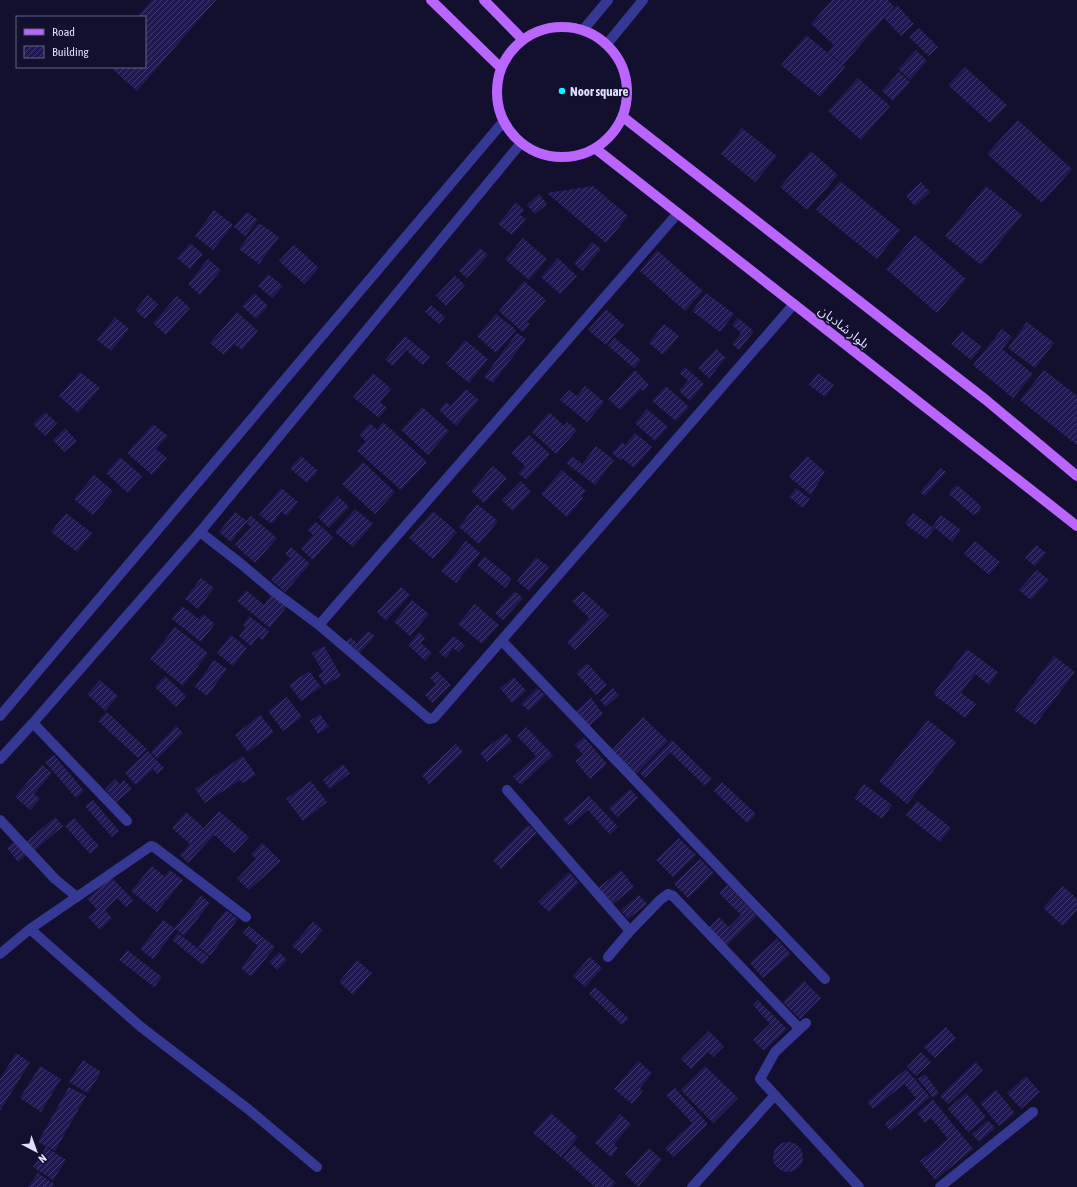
<svg xmlns="http://www.w3.org/2000/svg" width="1077" height="1187" viewBox="0 0 1077 1187" font-family="'Asap Condensed','Noto Sans Arabic',sans-serif">
	<style>
		.building { fill: url(#building-hatch) }
		.lines { fill: none; stroke-linecap: round; stroke-linejoin: round }
		.minor { stroke: #363993; stroke-width: 10 }
		.major { stroke: #bb65ff; stroke-width: 10 }
		.poi-dot { fill: #0af6ff; stroke: #130f2f; stroke-width: 1.5 }
		.labels { text-anchor: middle; dominant-baseline: central; stroke-width: 3.5; stroke-linejoin: round; paint-order: stroke }
		.poi-label { font-size: 13px; font-weight: bold; fill: #dfdeff; stroke: #130f2f; text-anchor: start }
		.street-label { font-size: 13px; fill: #dfdeff; stroke: #130f2f }
	</style>
	<defs>
		<pattern id="building-hatch" width="6" height="6" patternUnits="userSpaceOnUse"><rect width="6" height="6" fill="#211a52"/><path d="M-1 1l2-2M0 6l6-6M5 7l2-2" fill="none" stroke="#413b6c"/></pattern>
	</defs>
	<rect width="100%" height="100%" fill="#130f2f"/>
	<path class="building" d="M152,0h64l-79,91 -27,-24h35v-50h-8z
		M832,0h55l7,6 -9,11 12,-12 17,19 -13,12 -17,-18 -41,47 -15,-13 6,-7 -23,-21z
		M919,28l19,19 -9,9 -20,-19z
		M806,35l39,32 -25,30 -39,-32z
		M916,50l11,11 -17,19 -12,-11z
		M965,67l42,38 -17,18 -42,-38z
		M899,72l11,10 -17,19 -11,-10z
		M858,78l32,28 -29,34 -33,-29z
		M1018,120l54,49 -30,34 -55,-49z
		M742,128l35,28 -22,26 -34,-28z
		M811,151l27,24 -31,35 -27,-23z
		M840,181l60,49 -23,29 -61,-49z
		M921,182l9,10 -15,14 -9,-10z
		M593,186l35,30 -22,27 -59,-50z
		M986,186l36,29 -41,50 -36,-29z
		M539,194l8,10 -12,10 -8,-9z
		M516,203l8,7 -4,5 6,4 -14,16 -14,-11z
		M214,210l19,15 -20,25 -18,-14z
		M247,212l11,8 -13,16 -11,-9z
		M259,223l20,14 -20,27 -20,-15z
		M915,235l51,44 -29,34 -51,-44z
		M523,238l24,21 -18,21 -24,-21z
		M592,242l9,7 -19,22 -8,-8z
		M190,243l13,11 -13,15 -13,-11z
		M294,245l25,23 -15,16 -25,-23z
		M480,248l8,7 -21,23 -8,-7z
		M657,250l46,41 -18,20 -45,-40z
		M558,258l19,18 -17,18 -19,-17z
		M208,259l13,11 -21,25 -12,-11z
		M268,274l15,12 -11,12 -14,-12z
		M455,276l10,9 -19,21 -10,-10z
		M524,281l22,19 -19,22 3,2 -7,8 -24,-21z
		M254,293l14,13 -12,13 -14,-13z
		M706,293l28,21 -14,18 -28,-21z
		M148,295l10,9 -13,15 -10,-9z
		M177,296l13,12 -24,27 -13,-12z
		M431,305l14,12 -6,7 -14,-12z
		M606,309l18,16 -18,20 -18,-15z
		M237,312l21,19 -16,19 -8,-6 -10,11 -14,-12z
		M496,314l20,16 -20,23 -19,-17z
		M115,317l14,12 -18,22 -14,-11z
		M738,318l16,13 -15,19 -7,-6 9,-11 -9,-8z
		M1027,322l27,21 -19,25 -27,-20z
		M664,324l15,12 -16,19 -14,-12z
		M1002,329l10,8 -10,12 31,25 -20,24 -40,-33z
		M962,331l20,16 -11,13 -20,-16z
		M517,333l9,6 -33,44 -9,-6z
		M405,336l25,21 -7,8 -17,-15 -13,16 -8,-6z
		M615,338l26,22 -7,8 -26,-22z
		M465,340l23,19 -19,24 -23,-19z
		M716,349l10,9 -17,20 -11,-10z
		M685,367l19,17 -14,17 -11,-10 9,-11 -9,-7z
		M635,370l14,15 -6,6 -2,-2 -21,21 -12,-11z
		M1044,370l33,26v49l-57,-45z
		M80,372l20,16 -22,25 -19,-17z
		M373,373l18,16 -11,13 7,6 -8,10 -26,-21z
		M818,373l16,12 -9,12 -16,-12z
		M585,386l19,16 -17,20 -27,-22 9,-10 8,6z
		M666,386l23,21 -13,14 -24,-20z
		M466,389l13,11 -23,26 -17,-16 7,-8 5,4z
		M422,407l27,24 -21,24 -27,-25z
		M647,409l21,18 -13,14 -20,-18z
		M45,412l12,11 -12,13 -12,-12z
		M549,412l15,14 3,-4 10,8 -21,24 -24,-22z
		M383,422l44,40 -26,28 -44,-39 9,-10 -7,-6 11,-12 7,7z
		M153,424l15,12 -12,13 11,9 -15,17 -25,-22z
		M65,428l12,13 -13,11 -11,-12z
		M635,433l17,14 -18,21 -12,-10 -2,2 -8,-7 10,-11 3,3z
		M529,435l21,19 -24,26 -8,-7 7,-7 -14,-13z
		M596,446l18,14 -19,25 -29,-22 6,-7 10,8z
		M301,456l17,15 -11,12 -17,-15z
		M807,456l18,16 -14,23 -22,-18z
		M120,457l22,19 -14,17 -22,-20z
		M363,462l32,30 -20,22 -33,-30z
		M493,466l14,12 -23,25 -13,-12z
		M941,468l5,4 -21,24 -5,-4z
		M562,470l24,21 -5,5 2,2 -16,19 -26,-23z
		M94,475l19,16 -20,24 -19,-16z
		M521,481l10,11 -18,19 -11,-11z
		M957,485l24,21 -2,6 -6,3 -24,-21 3,-5z
		M281,488l17,14 -11,14 -6,-4 -9,12 -13,-9z
		M796,488l14,11 -7,9 -14,-11z
		M338,496l11,11 -20,21 -11,-11z
		M477,504l21,17 -19,23 -20,-17z
		M355,509l18,15 -20,23 -18,-15z
		M433,511l24,21 -24,27 -24,-21z
		M235,512l12,9 4,-5 26,22 -22,25 -20,-18 16,-18 -5,-4 -15,19 -12,-10z
		M66,513l26,20 -15,19 -26,-20z
		M913,513l19,14 9,-12 20,15 -9,12 -17,-14 -9,11 -21,-15z
		M316,522l17,15 -20,23 -12,-11 12,-14 -5,-5z
		M466,541l14,12 -24,30 -15,-12z
		M975,541l25,21 -11,13 -25,-21z
		M1036,545l10,8 -11,13 -10,-8z
		M291,547l19,17 -25,28 -14,-12 19,-22 -5,-4z
		M484,556l28,23 -7,9 -28,-23z
		M536,557l13,10 -20,24 -12,-10z
		M1037,570l12,10 -18,20 -12,-10z
		M201,578l13,10 -16,21 -13,-10z
		M401,587l9,8 -24,26 -9,-9z
		M246,590l18,15 8,-11 15,12 -17,22 -33,-27z
		M515,591l8,7 -20,22 -8,-7z
		M583,591l26,24 -34,35 -8,-8 22,-24 -17,-17z
		M412,600l17,14 -19,22 -16,-14z
		M475,604l24,21 -17,19 -24,-20z
		M182,606l17,13 4,-5 12,10 -14,18 -29,-23z
		M249,616l20,15 -6,9 -5,-3 -7,9 -12,-10 7,-9 -3,-2z
		M175,627l33,26 -25,33 -33,-27z
		M368,631l7,5 -17,19 -14,-11 6,-7 7,6z
		M419,632l6,6 -4,5 11,10 -7,8 -17,-16z
		M231,635l16,13 -14,18 -16,-13z
		M453,636l12,9 -7,7 -5,-4 -7,10 -7,-5z
		M324,646l17,30 -16,9 -7,-10 5,-3 -11,-19z
		M967,649l31,23 -9,13 -14,-11 -14,19 15,11 -11,14 -32,-24z
		M1054,656l21,16 -40,53 -21,-15z
		M214,660l13,9 -20,27 -12,-9z
		M587,663l20,22 -11,10 -20,-22z
		M309,671l12,16 -20,14 -12,-16z
		M437,671l14,14 -19,18 -7,-8 11,-11 -6,-6z
		M165,676l21,20 -10,11 -21,-20z
		M514,677l12,14 -14,12 -12,-15z
		M100,680l18,16 -13,15 -18,-17z
		M537,688l8,7 -16,16 -8,-7z
		M613,688l6,7 -13,12 -6,-7z
		M287,697l15,20 -19,14 -15,-20z
		M591,698l12,16 -15,13 -13,-15z
		M107,712l40,37 -9,9 -40,-37z
		M320,714l9,13 -11,7 -8,-13z
		M260,715l14,17 -26,20 -13,-17z
		M643,717l25,24 -34,35 -25,-23z
		M928,720l28,22 -49,62 -28,-23z
		M176,726l7,7 -26,26 -6,-7z
		M526,727l27,28 -32,30 -8,-8 23,-21 -19,-20z
		M506,733l6,8 -25,21 -7,-9z
		M584,737l23,27 -17,15 -15,-18 8,-6 -8,-10z
		M672,740l40,39 -7,7 -35,-34 -25,26 -5,-5z
		M456,744l7,8 -34,32 -7,-9z
		M148,751l16,17 -7,6 -4,-5 -17,16 -11,-12z
		M54,755l30,36 -8,7 -31,-36z
		M243,756l13,19 -13,8 -3,-3 -35,23 -10,-14z
		M343,764l7,9 -20,16 -7,-9z
		M42,765l10,8 -18,21 6,5 -10,11 -15,-13z
		M115,779l5,5 4,-4 8,9 -16,13 -11,-13z
		M311,781l16,21 -24,19 -17,-22z
		M722,782l34,32 -9,9 -33,-32z
		M864,784l28,21 -10,14 -28,-21z
		M630,789l8,9 -21,19 -8,-9z
		M589,796l29,31 -8,8 -22,-25 -18,16 -7,-7z
		M93,800l26,31 -7,6 -27,-31z
		M917,801l34,27 -11,14 -34,-27z
		M219,811l30,26 -15,16 -20,-18 -26,28 -8,-8 10,-11 -18,-16 14,-16 18,16z
		M55,817l8,9 -30,26 -8,-9z
		M74,818l25,28 -9,8 -25,-28z
		M528,825l9,8 -36,36 -8,-9z
		M679,838l17,17 -23,22 -17,-17z
		M17,840l11,14 -10,8 -11,-14z
		M262,843l19,18 -32,29 -12,-11 19,-20 -5,-5z
		M700,859l14,14 -26,25 -14,-14z
		M152,866l12,10 6,-6 13,10 -26,32 -26,-21z
		M621,870l13,17 -22,18 -14,-17z
		M569,872l10,11 -30,29 -11,-10z
		M111,877l22,23 -7,7 -9,-9 -12,12 7,8 -12,12 -12,-13 9,-8 -10,-10z
		M727,885l30,31 -31,30 -18,-18 11,-11 10,10 12,-12 -22,-22z
		M1063,886l14,13v11l-14,16 -20,-18z
		M639,895l8,9 -19,15 -7,-9z
		M201,896l9,7 -26,33 -8,-7 -23,30 -13,-10 23,-29 11,8z
		M226,910l12,9 -28,37 -12,-9z
		M313,922l10,8 -21,24 -10,-8z
		M249,926l26,21 -24,30 -10,-9 17,-22 -15,-13z
		M178,933l31,24 -6,8 -31,-25z
		M777,939l14,15 -28,24 -13,-15z
		M127,950l35,27 -8,10 -35,-27z
		M279,952l8,8 -10,10 -8,-8z
		M590,957l12,11 -17,19 -12,-11z
		M357,960l15,13 -19,22 -14,-13z
		M804,981l17,17 -21,21 -17,-17z
		M595,987l34,32 -7,6 -33,-31z
		M758,1000l29,29 -23,22 -11,-11 17,-16 -17,-19z
		M946,1027l10,11 -21,20 -11,-11z
		M709,1031l15,15 -11,11 -5,-5 -17,17 -10,-10z
		M921,1052l10,10 -15,14 -9,-9z
		M16,1053l14,9 -30,49v-32z
		M83,1060l18,12 -13,21 -19,-11z
		M638,1061l14,12 -12,15 3,3 -11,13 -18,-15z
		M975,1062l8,8 -35,34 -8,-8z
		M40,1066l21,13 -20,33 -21,-14z
		M705,1066l33,32 -25,25 -32,-33z
		M906,1069l24,28 -40,34 -5,-7 31,-26 -12,-14 -31,25 -6,-7z
		M925,1074l14,19 -6,5 -15,-19z
		M1026,1076l14,16 -19,17 -14,-16z
		M69,1087l17,9 -31,55 -17,-9z
		M675,1088l33,36 -35,33 -8,-9 27,-25 -26,-28z
		M996,1090l19,23 -16,13 -19,-23z
		M966,1093l20,24 -18,15 -20,-23z
		M933,1100l40,49 -38,31 -15,-19 28,-22 -17,-21 -6,5 -8,-10z
		M551,1113l27,24 -17,20 -28,-24z
		M620,1114l11,10 -17,20 4,4 -7,9 -16,-14z
		M988,1120l7,8 -16,14 -7,-8z
		M773 1157a15 15 0 1 1 30 0a15 15 0 1 1-30 0Z
		M574,1145l42,38 -4,4h-17l-32,-29z
		M46,1147l20,13 -13,20 -20,-13z
		M649,1148l13,12 -24,27 -13,-13z
		M38,1173l16,11 -1,3h-25z"/>
	<g class="lines">
		<path class="minor" d="M583,30l25,-30
			M607,44l36,-44
			M200,532l40,31 32,27 47,35 110,94 5,-1 360,-414
			M319,625l359,-412
			M502,641l323,338
			M0,716l503,-594
			M33,723l94,98
			M0,759l33,-36 167,-191 321,-389
			M507,790l123,141
			M0,820l55,59 22,18
			M30,929l111,98 107,82 69,58
			M0,954l30,-25 121,-83 3,1 92,70
			M608,957l22,-26 30,-31 8,-6 5,2 126,132
			M806,1023l-31,29 -15,27 99,108
			M692,1187l83,-92
			M940,1187l93,-75"/>
		<path class="major" d="M431,0l70,68
			M484,0l39,40
			M497 92a65 65 0 1 1 130 0a65 65 0 1 1-130 0Z
			M623,117l363,283 91,76
			M596,149l481,377"/>
	</g>
	<circle class="poi-dot" cx="562" cy="91" r="4"/>
	<g class="labels">
		<g class="poi-label">
			<text x="570" y="91">Noor square</text>
		</g>
		<g class="street-label">
			<text transform="translate(844 327) rotate(38)">بلوار شادیان</text>
		</g>
	</g>
	<rect x="16" y="16" width="130" height="52" fill="#130f2f" stroke="#656282"/>
	<rect x="24" y="29" width="20" height="6" fill="#bb65ff" stroke="#656282"/>
	<text x="52" y="36" font-size="12" fill="#dfdeff">Road</text>
	<rect x="24" y="46" width="20" height="12" fill="url(#building-hatch)" stroke="#656282"/>
	<text x="52" y="56" font-size="12" fill="#dfdeff">Building</text>
	<g transform="translate(36 1151) rotate(139)" stroke="#130f2f" stroke-width="3" paint-order="stroke">
	<path d="M0-3L7 15L0 10L-7 15Z" fill="#dfdeff"/>
	<text y="-6" font-size="11" font-weight="bold" text-anchor="middle" fill="#dfdeff">N</text>
	</g>
</svg>
